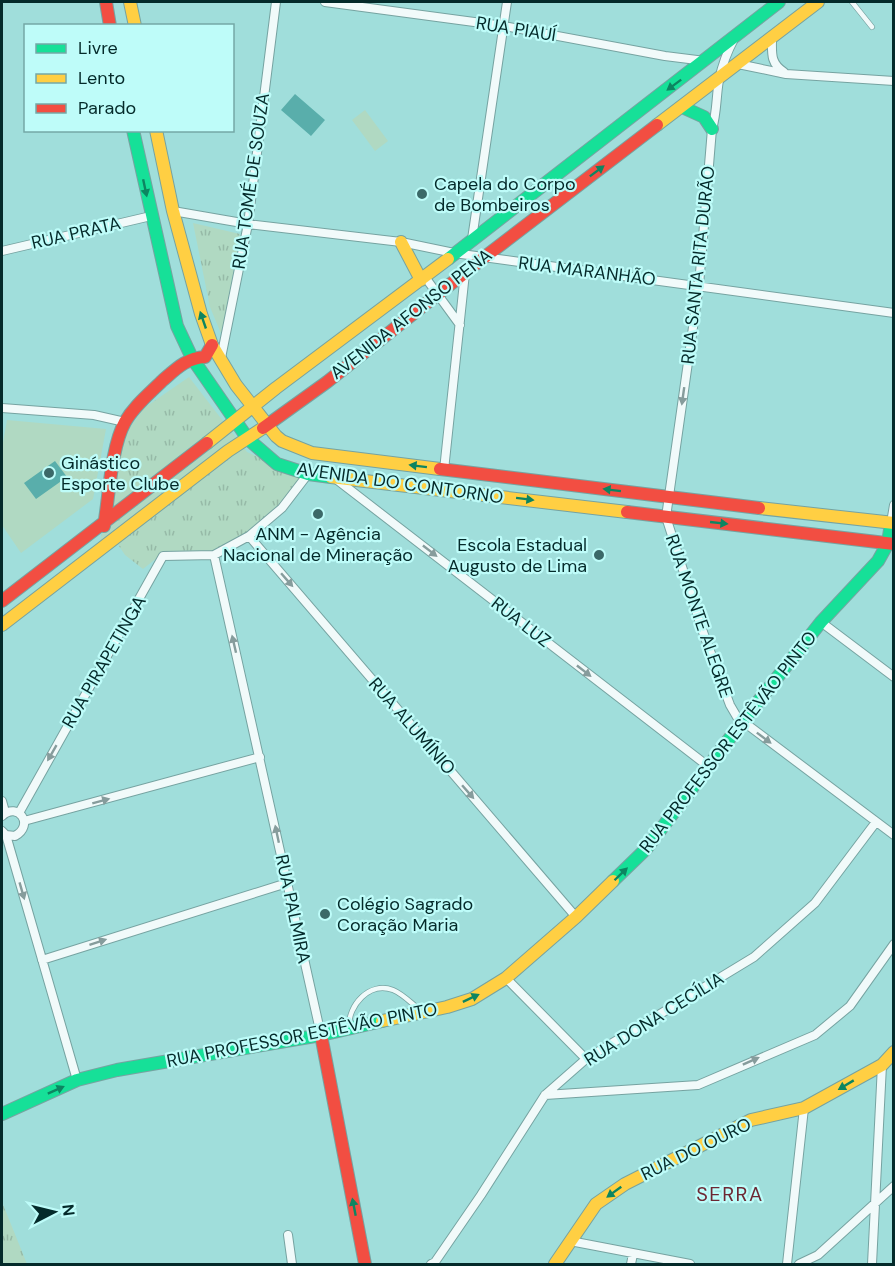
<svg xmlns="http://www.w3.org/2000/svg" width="895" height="1266" viewBox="0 0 895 1266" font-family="'DM Sans',sans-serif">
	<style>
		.grass { fill: #b0d9c2 }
		.park { fill: url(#park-tufts) }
		.water { fill: #59aeab }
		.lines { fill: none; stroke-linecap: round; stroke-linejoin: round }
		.lane-casing { stroke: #76a3a1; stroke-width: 6 }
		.street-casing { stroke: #76a3a1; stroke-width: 10 }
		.fast-casing { stroke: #76a3a1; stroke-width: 14 }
		.slow-casing { stroke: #76a3a1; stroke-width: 14 }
		.jam-casing { stroke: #76a3a1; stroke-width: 14 }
		.lane { stroke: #f1fafa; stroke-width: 4.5 }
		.street { stroke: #f1fafa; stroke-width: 8 }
		.fast { stroke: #16e098; stroke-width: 12 }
		.slow { stroke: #ffcf43; stroke-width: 12 }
		.jam { stroke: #f24e42; stroke-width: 12 }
		.oneway { fill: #0d8561 }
		.oneway2 { fill: #869c9c }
		.poi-dot { fill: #3b6968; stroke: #befcf9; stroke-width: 2 }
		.labels { text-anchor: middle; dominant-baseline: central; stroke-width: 4.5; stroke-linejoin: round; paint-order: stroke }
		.street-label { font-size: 18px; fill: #042a2a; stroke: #befcf9 }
		.poi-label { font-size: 18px; fill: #042a2a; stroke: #befcf9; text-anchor: start }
		.neighbourhood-label { font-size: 20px; letter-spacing: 1.5px; fill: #6d2733; stroke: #befcf9 }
	</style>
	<defs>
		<pattern id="park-tufts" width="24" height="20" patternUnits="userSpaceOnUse" patternTransform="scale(1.5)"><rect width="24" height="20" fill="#b0d9c2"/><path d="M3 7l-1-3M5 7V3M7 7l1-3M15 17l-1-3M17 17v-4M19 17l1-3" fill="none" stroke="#96baa7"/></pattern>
	</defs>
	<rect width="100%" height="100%" fill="#a0dedb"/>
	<path class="grass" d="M365,110l23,31 -13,10 -23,-31z
		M7,420l99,9 -13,70 -72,54 -19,-28v-77z"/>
	<path class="park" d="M193,223l47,11 -18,102 -12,-29z
		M189,377l58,75 55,24 -20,31 -33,27 -35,19 -52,1 -19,15 -18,-14 -8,-12 -23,18 21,-72 5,-44 10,-18 14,-19z
		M2,1202l25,62h-25z"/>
	<path class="water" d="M295,94l30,26 -14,16 -30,-26z
		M55,461l12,16 -31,22 -12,-16z"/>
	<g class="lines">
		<defs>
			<path id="lane" d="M852,2l20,25
				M349,1027c-1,-21 20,-46 44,-37 10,4 18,13 27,20"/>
			<path id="street" d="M325,2l179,24 161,30 40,5
				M772,38c0,15 -2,25 12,34
				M734,39c-7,13 -12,27 -15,41 -3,17 -2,33 -7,49l-13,156 -33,232 37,115 27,73 7,12 157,118
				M738,64l48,10 108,7
				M173,211l75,13 153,18 53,11 440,60
				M472,239l35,-237
				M2,251l149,-35
				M425,277l35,48
				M221,358l27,-134 28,-222
				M2,408l92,7 31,7
				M444,470l21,-197
				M336,479l373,288
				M891,523l3,-18
				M249,536l327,381
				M214,555l107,480
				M821,622l73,55
				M2,801l3,11
				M19,813l144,-257 51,-1 35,-19 33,-28 26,-34
				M2,816c16,-15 33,9 13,20l-9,-1 -4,-4
				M24,821l236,-64
				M6,835l71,245
				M42,960l245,-77
				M506,978l80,81
				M545,1095l153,-10 117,-50 35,-29 44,-62
				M288,1235l4,29
				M570,1241l120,23
				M431,1264l4,-2 46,-67 64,-100 41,-36 168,-102 61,-54 61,-81
				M631,1264l2,-10
				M787,1264l17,-156
				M799,1264l19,-9 76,-69
				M872,1264l10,-199"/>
			<path id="fast" d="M682,107l22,10 8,12
				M133,130l44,196 15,32 56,81 29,25 31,10 23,3
				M448,259l331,-257
				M613,881l33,-32 96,-127 79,-100 57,-61 10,-18 3,-20
				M2,1114l75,-34 40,-10 204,-35 61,-14"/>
			<path id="slow" d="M130,2l5,24
				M657,125l161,-123
				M156,130l17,81 28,103 11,31 24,40 40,51 6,5 30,12 128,16
				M401,242l20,38
				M207,443l69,-55 172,-129
				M331,477l296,35
				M759,508l135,15
				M2,625l226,-174 35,-23
				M382,1021l65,-14 25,-8 34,-21 70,-61 37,-36
				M555,1264l41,-60 29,-20 126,-64 53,-12 78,-43 12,-13"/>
			<path id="jam" d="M106,2l4,24
				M263,428l64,-46 159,-126 171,-131
				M440,469l319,39
				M627,512l267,32
				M104,526c5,-29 7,-79 21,-104 9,-16 24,-28 37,-41 14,-12 24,-23 43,-24l7,-12
				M2,601l205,-158
				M321,1035l44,229"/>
		</defs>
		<use href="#lane" class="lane-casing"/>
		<use href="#street" class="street-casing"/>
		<use href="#fast" class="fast-casing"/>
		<use href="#slow" class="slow-casing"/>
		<use href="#jam" class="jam-casing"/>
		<use href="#lane" class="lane"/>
		<use href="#street" class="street"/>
		<use href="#fast" class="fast"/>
		<use href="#slow" class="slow"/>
		<use href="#jam" class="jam"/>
	</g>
	<defs><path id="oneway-solid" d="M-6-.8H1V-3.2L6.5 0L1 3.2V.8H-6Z" transform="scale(1.5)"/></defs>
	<g class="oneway">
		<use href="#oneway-solid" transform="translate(674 85) rotate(143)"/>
		<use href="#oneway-solid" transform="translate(597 171) rotate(-37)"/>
		<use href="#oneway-solid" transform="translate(145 188) rotate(78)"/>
		<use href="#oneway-solid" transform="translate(203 320) rotate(-109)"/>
		<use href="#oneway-solid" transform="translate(418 466) rotate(-173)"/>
		<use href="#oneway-solid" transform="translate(612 490) rotate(-173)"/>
		<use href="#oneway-solid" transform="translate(525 499) rotate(7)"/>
		<use href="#oneway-solid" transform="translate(719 523) rotate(6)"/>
		<use href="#oneway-solid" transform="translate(621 874) rotate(-44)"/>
		<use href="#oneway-solid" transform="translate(471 998) rotate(-25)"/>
		<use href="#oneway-solid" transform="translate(846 1085) rotate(149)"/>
		<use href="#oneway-solid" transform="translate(56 1090) rotate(-24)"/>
		<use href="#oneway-solid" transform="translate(614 1192) rotate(144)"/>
		<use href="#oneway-solid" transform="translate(354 1207) rotate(-101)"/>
	</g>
	<g class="oneway2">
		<use href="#oneway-solid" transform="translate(683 396) rotate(98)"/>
		<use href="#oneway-solid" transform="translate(430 551) rotate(38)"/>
		<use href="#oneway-solid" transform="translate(287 580) rotate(49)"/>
		<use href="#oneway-solid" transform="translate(234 644) rotate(-103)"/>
		<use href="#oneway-solid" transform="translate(584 671) rotate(38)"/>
		<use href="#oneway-solid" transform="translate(764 738) rotate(37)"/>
		<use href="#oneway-solid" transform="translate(52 753) rotate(120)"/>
		<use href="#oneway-solid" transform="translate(468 792) rotate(49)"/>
		<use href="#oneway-solid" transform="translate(101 801) rotate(-15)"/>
		<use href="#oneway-solid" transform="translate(277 834) rotate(-102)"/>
		<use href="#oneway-solid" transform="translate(22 891) rotate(74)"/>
		<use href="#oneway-solid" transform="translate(98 942) rotate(-18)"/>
		<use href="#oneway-solid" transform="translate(751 1061) rotate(-24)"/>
	</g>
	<g class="poi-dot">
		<circle cx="422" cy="194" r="6"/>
		<circle cx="49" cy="473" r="6"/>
		<circle cx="318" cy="514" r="6"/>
		<circle cx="599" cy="555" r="6"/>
		<circle cx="325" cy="914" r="6"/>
	</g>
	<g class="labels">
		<g class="street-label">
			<text transform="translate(516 29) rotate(9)">RUA PIAUÍ</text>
			<text transform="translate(251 181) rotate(-82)">RUA TOMÉ DE SOUZA</text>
			<text transform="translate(76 233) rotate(-13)">RUA PRATA</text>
			<text transform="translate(698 265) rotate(-84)">RUA SANTA RITA DURÃO</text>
			<text transform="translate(587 271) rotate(7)">RUA MARANHÃO</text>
			<text transform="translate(411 314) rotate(-38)">AVENIDA AFONSO PENA</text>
			<text transform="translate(400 483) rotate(8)">AVENIDA DO CONTORNO</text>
			<text transform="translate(699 616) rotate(71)">RUA MONTE ALEGRE</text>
			<text transform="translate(521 622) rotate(38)">RUA LUZ</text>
			<text transform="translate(104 662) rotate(-60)">RUA PIRAPETINGA</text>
			<text transform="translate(412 726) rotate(49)">RUA ALUMÍNIO</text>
			<text transform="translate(728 742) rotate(-52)">RUA PROFESSOR ESTÊVÃO PINTO</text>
			<text transform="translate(293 909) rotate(78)">RUA PALMIRA</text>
			<text transform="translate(654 1019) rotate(-32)">RUA DONA CECÍLIA</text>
			<text transform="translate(302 1035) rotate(-11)">RUA PROFESSOR ESTÊVÃO PINTO</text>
			<text transform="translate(696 1149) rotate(-26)">RUA DO OURO</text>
		</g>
		<g class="poi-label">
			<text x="434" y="184">Capela do Corpo<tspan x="434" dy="21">de Bombeiros</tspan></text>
			<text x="61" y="463">Ginástico<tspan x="61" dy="21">Esporte Clube</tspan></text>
			<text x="318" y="534" text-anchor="middle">ANM - Agência<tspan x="318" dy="21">Nacional de Mineração</tspan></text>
			<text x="587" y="545" text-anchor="end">Escola Estadual<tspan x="587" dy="21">Augusto de Lima</tspan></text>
			<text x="337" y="904">Colégio Sagrado<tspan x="337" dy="21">Coração Maria</tspan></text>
		</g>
		<g class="neighbourhood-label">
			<text x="730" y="1194">SERRA</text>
		</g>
	</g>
	<rect width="895" height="1266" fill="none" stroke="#042a2a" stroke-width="6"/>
	<rect x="24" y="24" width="210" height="108" fill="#befcf9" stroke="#74a8a6" stroke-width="1.5"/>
	<rect x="36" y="44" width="30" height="9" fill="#16e098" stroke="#74a8a6" stroke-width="1.5"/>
	<text x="78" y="54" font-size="18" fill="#042a2a">Livre</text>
	<rect x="36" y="74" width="30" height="9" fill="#ffcf43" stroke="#74a8a6" stroke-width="1.5"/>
	<text x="78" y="84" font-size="18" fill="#042a2a">Lento</text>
	<rect x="36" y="104" width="30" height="9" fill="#f24e42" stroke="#74a8a6" stroke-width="1.5"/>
	<text x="78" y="114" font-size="18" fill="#042a2a">Parado</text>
	<g transform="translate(54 1212) rotate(83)" stroke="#befcf9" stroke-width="4.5" paint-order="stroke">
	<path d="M0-4.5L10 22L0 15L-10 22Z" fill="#042a2a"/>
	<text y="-9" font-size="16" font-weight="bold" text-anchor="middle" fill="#042a2a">N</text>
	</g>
</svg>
